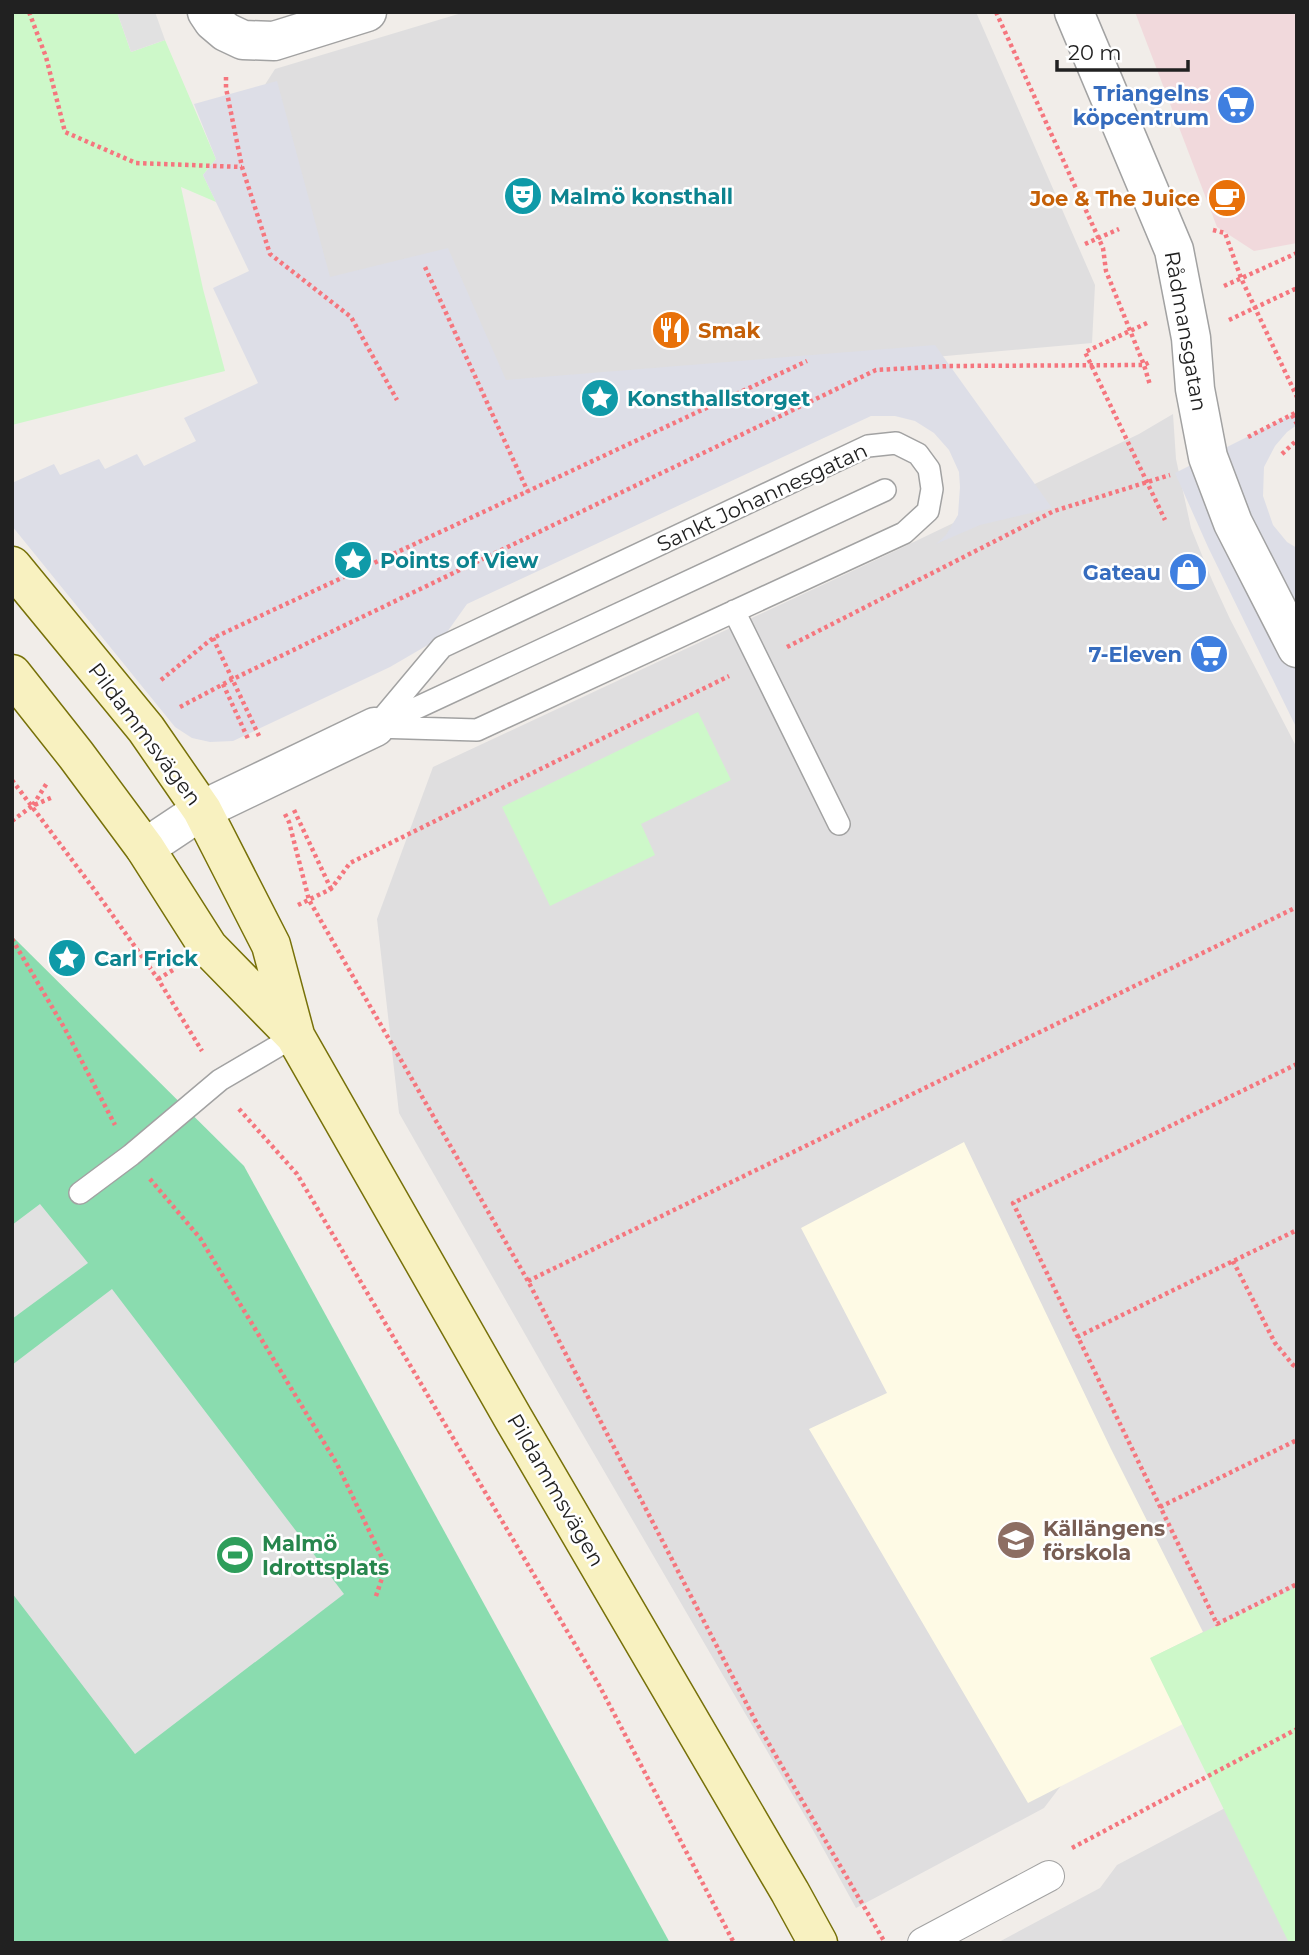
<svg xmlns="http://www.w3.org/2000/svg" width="1309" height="1955" viewBox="0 0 1309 1955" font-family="Montserrat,sans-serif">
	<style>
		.residential { fill: #dfdedf }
		.commercial { fill: #f1d9dc }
		.education { fill: #fefae5 }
		.park { fill: #cdf8c9 }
		.pitch { fill: #8adcaf }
		.parking { fill: #e1e1e1 }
		.plaza { fill: #dddee7 }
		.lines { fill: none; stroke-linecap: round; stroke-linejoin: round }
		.service-casing { stroke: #a2a2a2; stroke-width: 24 }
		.pedestrian-casing { stroke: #a2a2a2; stroke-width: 32 }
		.minor-casing { stroke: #a2a2a2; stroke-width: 41 }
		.secondary-casing { stroke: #777109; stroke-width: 41 }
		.path { stroke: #f5767e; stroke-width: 4.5; stroke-dasharray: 3.5 3.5; stroke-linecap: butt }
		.service { stroke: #fff; stroke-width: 21 }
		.pedestrian { stroke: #fff; stroke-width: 30 }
		.minor { stroke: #fff; stroke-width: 38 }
		.secondary { stroke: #f8f1c0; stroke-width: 38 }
		.labels { text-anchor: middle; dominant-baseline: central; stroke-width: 5; stroke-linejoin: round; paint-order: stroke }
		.shop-label { font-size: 21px; font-weight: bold; fill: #366cbe; stroke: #fff; text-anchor: end }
		.culture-label { font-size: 21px; font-weight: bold; fill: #0d838f; stroke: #fff; text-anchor: start }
		.food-label { font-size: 21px; font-weight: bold; fill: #c56008; stroke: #fff; text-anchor: end }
		.street-label { font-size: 21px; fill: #212121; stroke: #fff }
		.education-label { font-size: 21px; font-weight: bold; fill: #785e54; stroke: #fff; text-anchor: start }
		.leisure-label { font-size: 21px; font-weight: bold; fill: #27864d; stroke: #fff; text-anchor: start }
	</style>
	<rect width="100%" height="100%" fill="#f1ede9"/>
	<path class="residential" d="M465,12h511l119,273 -3,58 -583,52 -166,-91 -35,-43 -49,-167 16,-25z
		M1173,414l3,45 15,69 21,52 18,39 67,129v912l-234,123 -19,25 -188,100 -47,-85 -251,-431 -159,-279 -22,-194 56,-152 462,-216 244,-117z
		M1297,1770v173h-300l103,-55 17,-23z"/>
	<path class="commercial" d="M1135,12h162v231l-43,8 -37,-24z"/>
	<path class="education" d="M964,1142l147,307 92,183 -52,26 32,66 -155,79 -219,-374 78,-36 -86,-165z"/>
	<path class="park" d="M12,12h105l14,40 34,-12 51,119 -13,16 13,27 -35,-15 22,102 22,82 -213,54z
		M698,712l33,68 -90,44 14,31 -105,51 -48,-99z
		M1297,1587v356h-8l-139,-285z"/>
	<path class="pitch" d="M12,936l232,230 426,777h-658z"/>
	<path class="parking" d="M117,12h38l10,28 -34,12z
		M40,1204l48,59 -76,56v-94z
		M112,1289l232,305 -209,160 -123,-161v-228z"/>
	<path class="plaza" d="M277,81l53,196 118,-29 58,132 429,-35 117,163 -72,17 -44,19 10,-9 12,-20 2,-28 -1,-15 -10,-22 -15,-17 -19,-12 -20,-5h-24l-404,188 -22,31 -55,32 -157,74 -23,1 -18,-4 -17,-11 -163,-201v-43l42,-19 6,11 39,-16 6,10 32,-15 7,12 52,-25 -12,-23 74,-35 -45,-95 36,-17 -46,-96 13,-16 -22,-55z
		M1297,412v13l-10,7 -12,14 -11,21 -1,29 10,29 14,17 10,6v181l-89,-182 -33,-74z"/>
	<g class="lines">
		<defs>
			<path id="service" d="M896,443l22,11 11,15 3,20 -4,22 -24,22 -427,197 -102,-3 67,-80 426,-201z
				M734,611l105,213
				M382,724l503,-234
				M80,1193l51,-38 89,-75 75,-44"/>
			<path id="pedestrian" d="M923,1943l126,-67"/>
			<path id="minor" d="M207,12l6,9 13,11 17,8 31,1 93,-29
				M1074,12l100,238 17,88 4,51 13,68 25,66 64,125
				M145,848l57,-38 173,-83"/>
			<path id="secondary" d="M12,566l134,163 56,81 69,135 24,90
				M12,674l64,81 69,93 63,99 87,89 218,382 277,474 28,51"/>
		</defs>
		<use href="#service" class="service-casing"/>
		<use href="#pedestrian" class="pedestrian-casing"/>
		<use href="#minor" class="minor-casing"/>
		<use href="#secondary" class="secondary-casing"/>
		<path class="path" d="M29,12l17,45 19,75 71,31 106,4
			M996,12l107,236 3,23 38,94 6,20
			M226,77v11l16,79 28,87 81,63 46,83
			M1213,230l12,3 16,45 56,119
			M1085,244l34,-15
			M425,267l103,225
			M1224,286l73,-33
			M1229,320l68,-32
			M1147,323l-62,29 80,168
			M1292,415l5,9
			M1248,437l49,-25
			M1282,454l15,-14
			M213,638l46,98
			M787,647l267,-136 116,-36
			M161,680l52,-42 594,-277
			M223,684l26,57
			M180,707l53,-28 643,-309 73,-4 195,-1 6,-3
			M12,780l84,112 62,87 44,72
			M33,805l14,-22
			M294,810l37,79
			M285,814l4,8 20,78 219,381 227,439 129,221
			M12,821l20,-15 21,-9
			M298,905l33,-16 19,-26 379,-187
			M12,939l53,90 50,96
			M158,979l15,-9
			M1297,1064l-284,139 204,421 80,-40
			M239,1109l58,65 302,511 135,258
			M150,1179l50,59 137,226 49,102 -11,33
			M1233,1261l42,82 18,22 4,2
			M528,1281l769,-374
			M1077,1337l220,-107
			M1160,1507l137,-67
			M1072,1848l225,-119"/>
		<use href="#service" class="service"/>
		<use href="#pedestrian" class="pedestrian"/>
		<use href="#minor" class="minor"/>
		<use href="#secondary" class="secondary"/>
	</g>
	<defs>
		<symbol id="supermarket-disc" viewBox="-11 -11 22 22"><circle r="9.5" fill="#3f7fe0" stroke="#fff"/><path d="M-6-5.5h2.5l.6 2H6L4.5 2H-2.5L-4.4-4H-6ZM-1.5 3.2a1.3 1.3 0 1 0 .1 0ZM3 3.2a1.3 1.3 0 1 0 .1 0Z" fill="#fff"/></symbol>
		<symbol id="theatre-disc" viewBox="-11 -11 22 22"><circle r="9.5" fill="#0f9aa8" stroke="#fff"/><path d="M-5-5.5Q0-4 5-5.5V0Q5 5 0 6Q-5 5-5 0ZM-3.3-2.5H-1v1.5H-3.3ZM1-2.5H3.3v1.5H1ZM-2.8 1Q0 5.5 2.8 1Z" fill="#fff"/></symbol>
		<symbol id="cafe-disc" viewBox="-11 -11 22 22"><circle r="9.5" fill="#e8710a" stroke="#fff"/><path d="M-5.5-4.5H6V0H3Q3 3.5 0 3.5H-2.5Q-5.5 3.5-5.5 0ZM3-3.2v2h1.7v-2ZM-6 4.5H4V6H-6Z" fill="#fff"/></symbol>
		<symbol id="restaurant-disc" viewBox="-11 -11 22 22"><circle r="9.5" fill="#e8710a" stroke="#fff"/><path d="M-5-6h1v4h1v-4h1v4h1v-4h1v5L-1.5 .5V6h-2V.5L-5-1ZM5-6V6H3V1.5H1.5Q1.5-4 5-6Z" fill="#fff"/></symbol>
		<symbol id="sight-disc" viewBox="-11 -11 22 22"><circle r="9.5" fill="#0f9aa8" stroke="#fff"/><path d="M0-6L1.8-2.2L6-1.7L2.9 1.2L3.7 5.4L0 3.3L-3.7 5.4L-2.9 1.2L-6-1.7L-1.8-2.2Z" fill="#fff"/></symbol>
		<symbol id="shop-disc" viewBox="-11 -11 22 22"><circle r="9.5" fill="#3f7fe0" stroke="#fff"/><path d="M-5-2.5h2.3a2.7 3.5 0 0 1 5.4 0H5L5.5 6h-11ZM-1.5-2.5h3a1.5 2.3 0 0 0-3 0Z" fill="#fff"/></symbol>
		<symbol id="school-disc" viewBox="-11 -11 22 22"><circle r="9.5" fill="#8d6e63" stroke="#fff"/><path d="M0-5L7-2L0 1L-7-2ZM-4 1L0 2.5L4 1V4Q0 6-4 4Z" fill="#fff"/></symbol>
		<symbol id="stadium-disc" viewBox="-11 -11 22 22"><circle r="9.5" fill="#2e9e5b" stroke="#fff"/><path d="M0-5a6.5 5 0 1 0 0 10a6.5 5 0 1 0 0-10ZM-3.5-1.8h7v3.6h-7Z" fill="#fff"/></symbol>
	</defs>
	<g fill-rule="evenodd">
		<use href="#supermarket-disc" x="1214" y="83" width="44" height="44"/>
		<use href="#theatre-disc" x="501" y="174" width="44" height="44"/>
		<use href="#cafe-disc" x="1205" y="176" width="44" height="44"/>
		<use href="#restaurant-disc" x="649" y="308" width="44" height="44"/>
		<use href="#sight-disc" x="578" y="376" width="44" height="44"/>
		<use href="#sight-disc" x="331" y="538" width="44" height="44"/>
		<use href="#shop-disc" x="1166" y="550" width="44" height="44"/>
		<use href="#supermarket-disc" x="1187" y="632" width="44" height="44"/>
		<use href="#sight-disc" x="45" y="936" width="44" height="44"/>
		<use href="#school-disc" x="994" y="1518" width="44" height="44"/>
		<use href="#stadium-disc" x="213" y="1533" width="44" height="44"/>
	</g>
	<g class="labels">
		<g class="shop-label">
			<text x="1209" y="93">Triangelns<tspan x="1209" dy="24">köpcentrum</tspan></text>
			<text x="1161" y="572">Gateau</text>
			<text x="1182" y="654">7-Eleven</text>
		</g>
		<g class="culture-label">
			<text x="550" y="196">Malmö konsthall</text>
			<text x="627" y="398">Konsthallstorget</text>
			<text x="380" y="560">Points of View</text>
			<text x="94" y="958">Carl Frick</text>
		</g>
		<g class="food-label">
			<text x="1200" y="198">Joe &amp; The Juice</text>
			<text x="698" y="330" text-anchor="start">Smak</text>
		</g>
		<g class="street-label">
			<text transform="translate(1186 331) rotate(80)">Rådmansgatan</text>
			<text transform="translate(762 497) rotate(-25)">Sankt Johannesgatan</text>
			<text transform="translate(145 734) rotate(53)">Pildammsvägen</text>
			<text transform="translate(556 1490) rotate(60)">Pildammsvägen</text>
		</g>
		<g class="education-label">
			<text x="1043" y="1528">Källängens<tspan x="1043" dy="24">förskola</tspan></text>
		</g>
		<g class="leisure-label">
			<text x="262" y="1543">Malmö<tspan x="262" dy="24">Idrottsplats</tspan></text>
		</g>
	</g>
	<rect width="1309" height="1955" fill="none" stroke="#212121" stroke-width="28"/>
	<path d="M1057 60v10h131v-10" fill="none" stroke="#212121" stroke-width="3.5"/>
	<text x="1068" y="60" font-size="21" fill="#212121" stroke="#ffffff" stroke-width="5" paint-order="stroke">20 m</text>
</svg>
